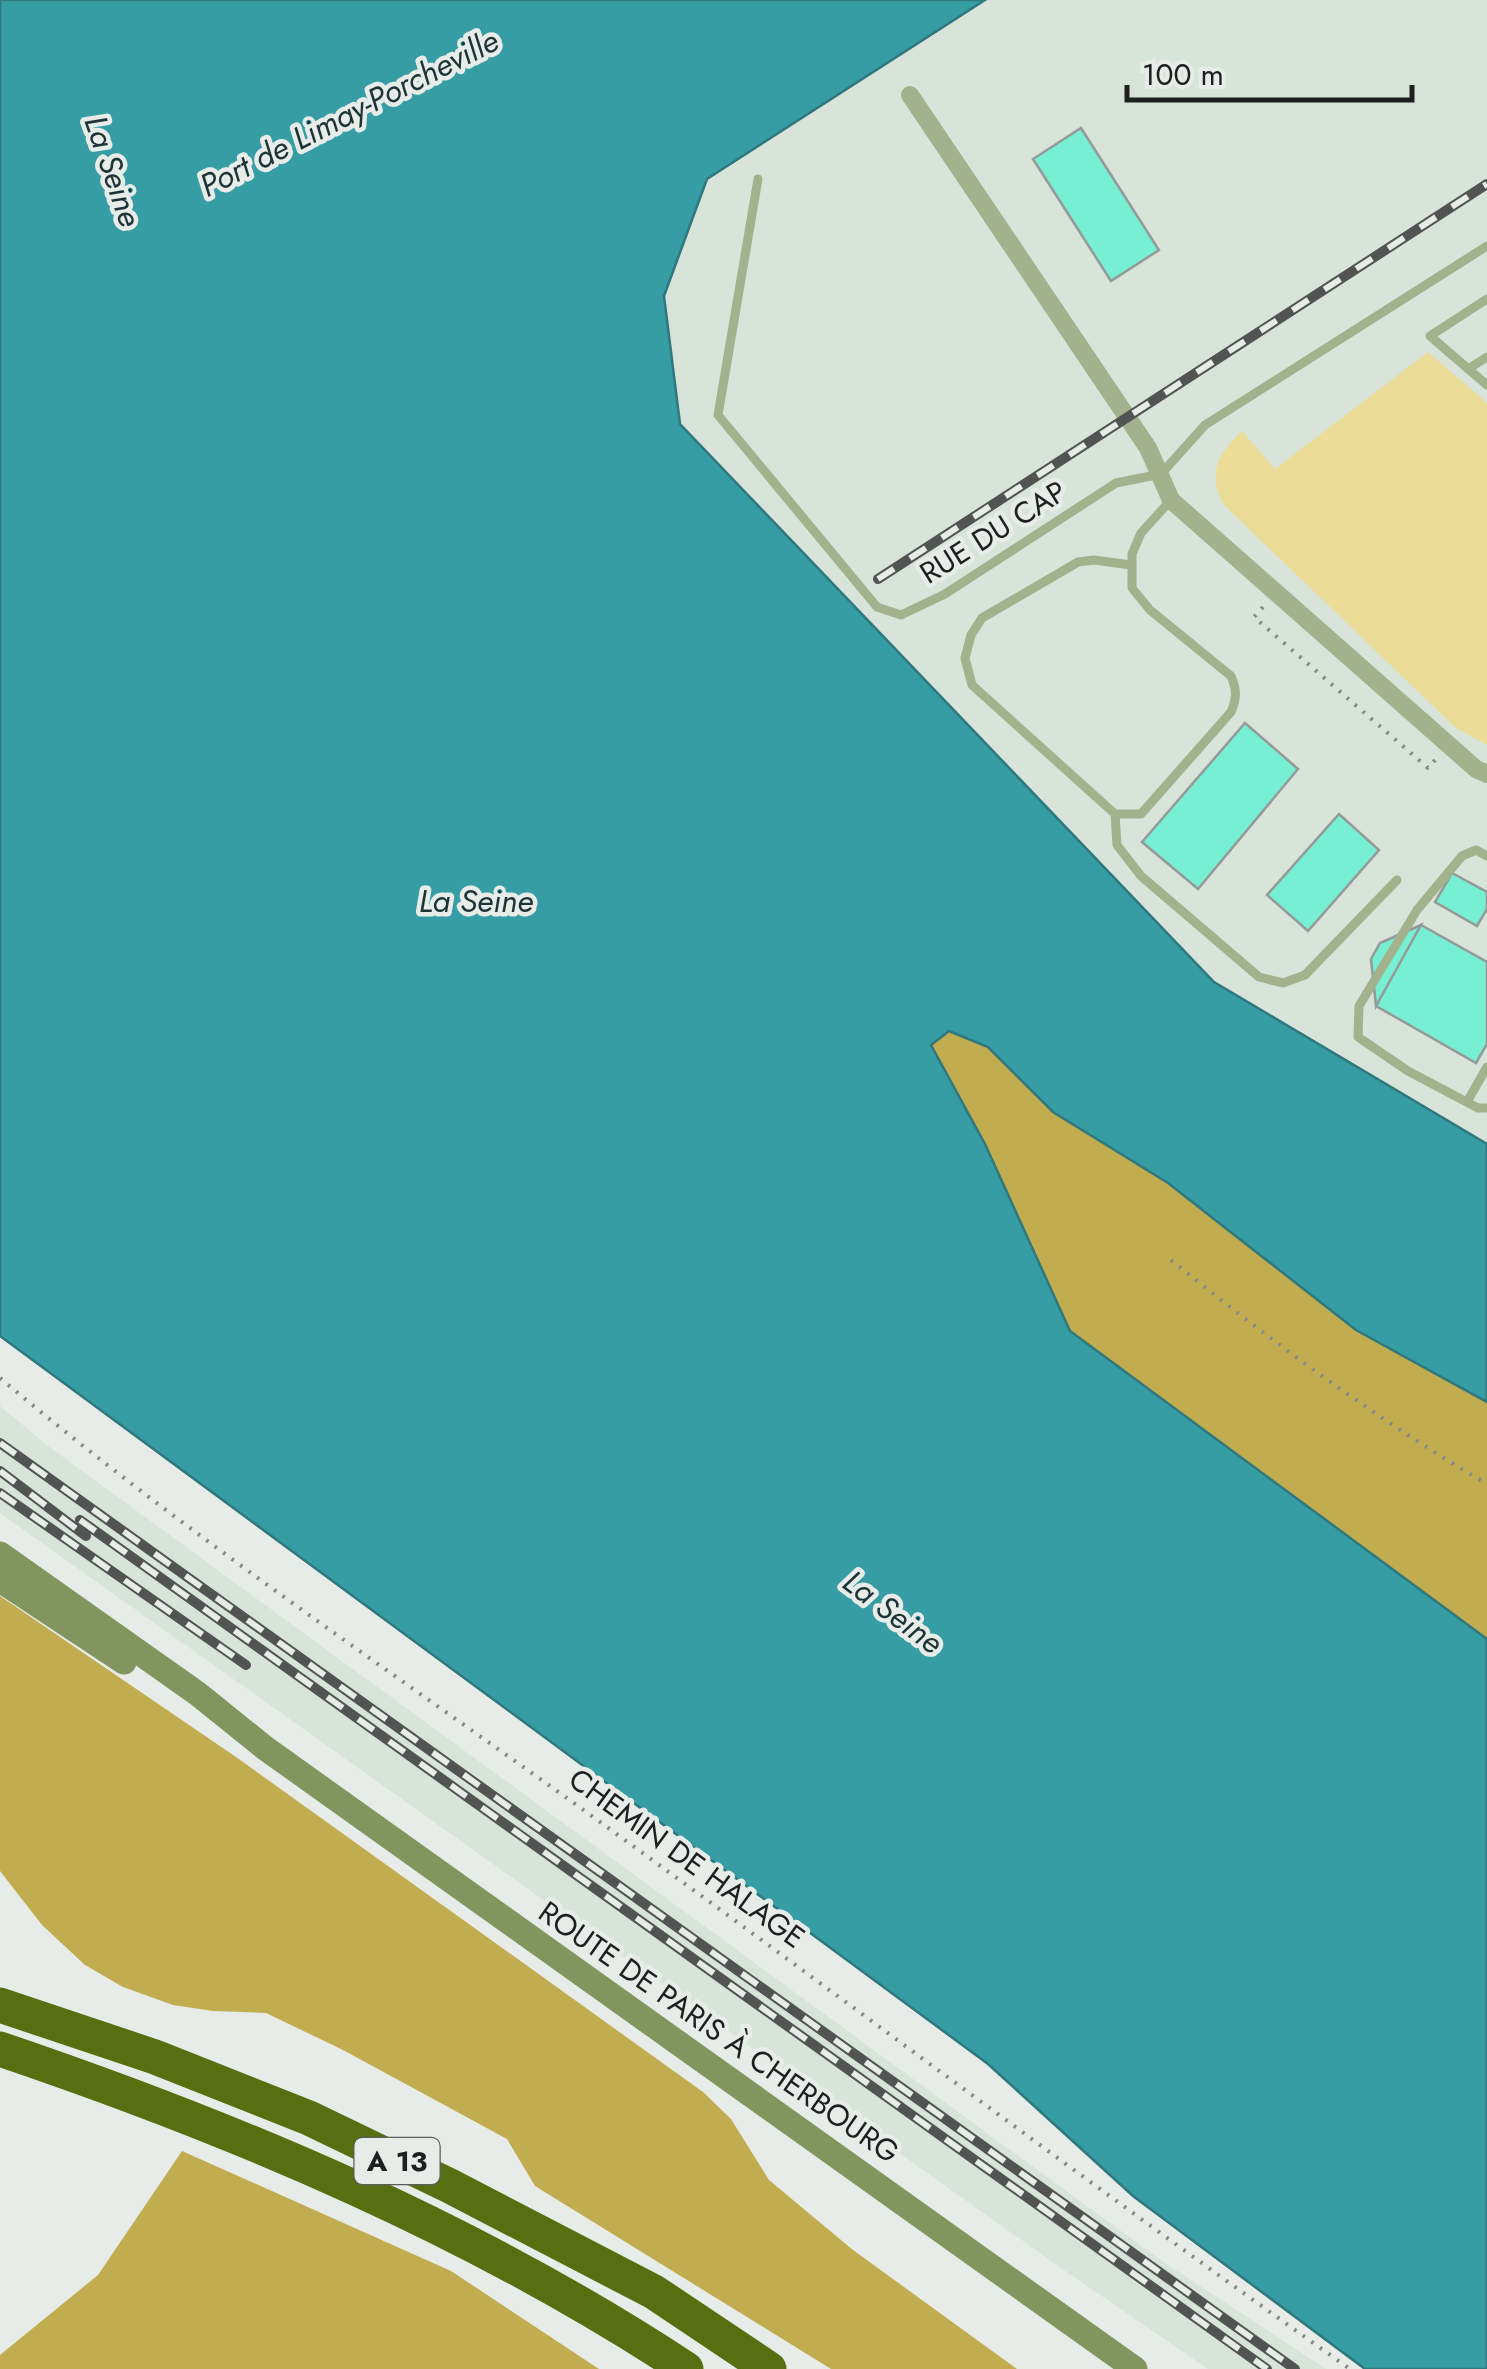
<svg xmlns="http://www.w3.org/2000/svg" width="1487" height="2369" viewBox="0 0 1487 2369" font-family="Jost,sans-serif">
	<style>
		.built { fill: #d8e3d9 }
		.green { fill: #ebdc98 }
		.forest { fill: #c1ac4f }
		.water { fill: #369da5; stroke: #2f787d; stroke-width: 2.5 }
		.building { fill: #77efd2; stroke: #949a98; stroke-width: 2.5 }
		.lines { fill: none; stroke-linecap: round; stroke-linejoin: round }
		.path { stroke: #868a87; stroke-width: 4; stroke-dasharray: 2.5 8; stroke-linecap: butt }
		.service { stroke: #a4b18d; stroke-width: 9 }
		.minor { stroke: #a4b18d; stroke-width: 18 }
		.secondary { stroke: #83955e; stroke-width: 25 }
		.motorway { stroke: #576e11; stroke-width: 35 }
		.rail-casing { stroke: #515452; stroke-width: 10 }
		.rail { stroke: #e7ece8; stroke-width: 6; stroke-dasharray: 19; stroke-linecap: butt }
		.labels { text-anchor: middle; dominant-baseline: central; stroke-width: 9; stroke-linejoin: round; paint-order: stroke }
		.shield { fill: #e7ece8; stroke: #5a5d5b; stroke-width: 2.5 }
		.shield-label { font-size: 28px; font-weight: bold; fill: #1e201f }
		.street-label { font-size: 30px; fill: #1e201f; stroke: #e7ece8 }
		.water-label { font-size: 32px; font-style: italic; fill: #1d3436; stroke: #e7ece8 }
	</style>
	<rect width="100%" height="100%" fill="#e7ece8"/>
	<path class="built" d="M985,0h502v1144l-273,-162 -534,-558 -16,-128 43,-117z
		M0,1406l48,40 1114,815 164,108h-118l-150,-103 -1058,-753z"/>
	<path class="green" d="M1428,352l59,51v342l-31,-17 -232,-223c-17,-32 -7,-50 18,-74l33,38z"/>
	<path class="forest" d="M948,1031l40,16 65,65 115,71 188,147 131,72v237l-417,-308 -85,-187 -54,-99z
		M0,1596l236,161 467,335 28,27 38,61 84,70 164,119h-186l-296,-183 -28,-47 -164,-89 -77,-37 -53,-2 -40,-6 -50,-18 -38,-22 -43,-40 -42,-54z
		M182,2151l269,120 148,98h-599v-14l98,-80z"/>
	<path class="water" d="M0,0h985l-278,179 -43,117 16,128 534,558 273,162v258l-131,-72 -188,-147 -115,-71 -65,-65 -39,-16 -18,14 54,99 85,187 417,308v730h-122l-232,-173 -145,-132 -988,-728z"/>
	<path class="building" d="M1081,128l78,122 -48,31 -78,-122z
		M1245,723l53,46 -100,120 -56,-47z
		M1339,814l40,36 -71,81 -41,-36z
		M1452,873l35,19v17l-10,17 -42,-24z
		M1421,925l-45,81 -5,-47 9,-16z
		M1421,925l66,37v82l-11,19 -100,-57z"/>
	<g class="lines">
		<path class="path" d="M1263,607l-9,10 174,151 8,-9
			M1171,1260c100,81 205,159 316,224
			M0,1378c186,157 391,293 589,436 254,184 505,374 761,555"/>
		<path class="service" d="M758,179l-40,236 159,192 24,8 44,-21 171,-111 45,-9 44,-49 282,-179
			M1487,299l-57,37 57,49
			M1468,369l19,-12
			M1131,565l-37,-5 -16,2 -96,56 -11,17 -6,23 7,27 143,129h26l90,-102c6,-14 6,-22 0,-36l-81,-66 -18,-22v-34l9,-21 30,-33
			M1115,814l2,31 24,31 118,101 24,6 22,-8 92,-95
			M1487,856l-11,-6 -14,6 -45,54 -58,96 -1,31 50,34 70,37h9
			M1467,1102l20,-35"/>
		<path class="minor" d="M910,95l238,353 23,52 305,269 11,5"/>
		<path class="secondary" d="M0,1554l198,140 67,54 870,621
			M0,1580l124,82"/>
		<path class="motorway" d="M0,2005l155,52 154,61 141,68 204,106 115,77
			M0,2049c239,81 475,181 686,320"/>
		<defs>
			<path id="rail" d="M878,579l609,-395
				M0,1443l1295,926
				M0,1471l86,65
				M0,1493l246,172
				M80,1520l1187,849"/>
		</defs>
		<use href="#rail" class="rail-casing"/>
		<use href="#rail" class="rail"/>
	</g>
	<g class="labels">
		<rect class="shield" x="354.5" y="2138" width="85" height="46" rx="8"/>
		<g class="shield-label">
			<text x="397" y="2161">A 13</text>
		</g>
		<g class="street-label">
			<text transform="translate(993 532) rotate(-32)">RUE DU CAP</text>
			<text transform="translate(687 1858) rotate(36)">CHEMIN DE HALAGE</text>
			<text transform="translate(719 2032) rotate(35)">ROUTE DE PARIS À CHERBOURG</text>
		</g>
		<g class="water-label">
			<text transform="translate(349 113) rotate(-27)">Port de Limay-Porcheville</text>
			<text transform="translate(113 171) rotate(71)">La Seine</text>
			<text x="476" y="901">La Seine</text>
			<text transform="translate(893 1612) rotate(37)">La Seine</text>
		</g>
	</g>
	<path d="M1127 85v15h285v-15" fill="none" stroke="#1e201f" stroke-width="5"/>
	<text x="1142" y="85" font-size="30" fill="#1e201f" stroke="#e7ece8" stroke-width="8" paint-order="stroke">100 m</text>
</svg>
